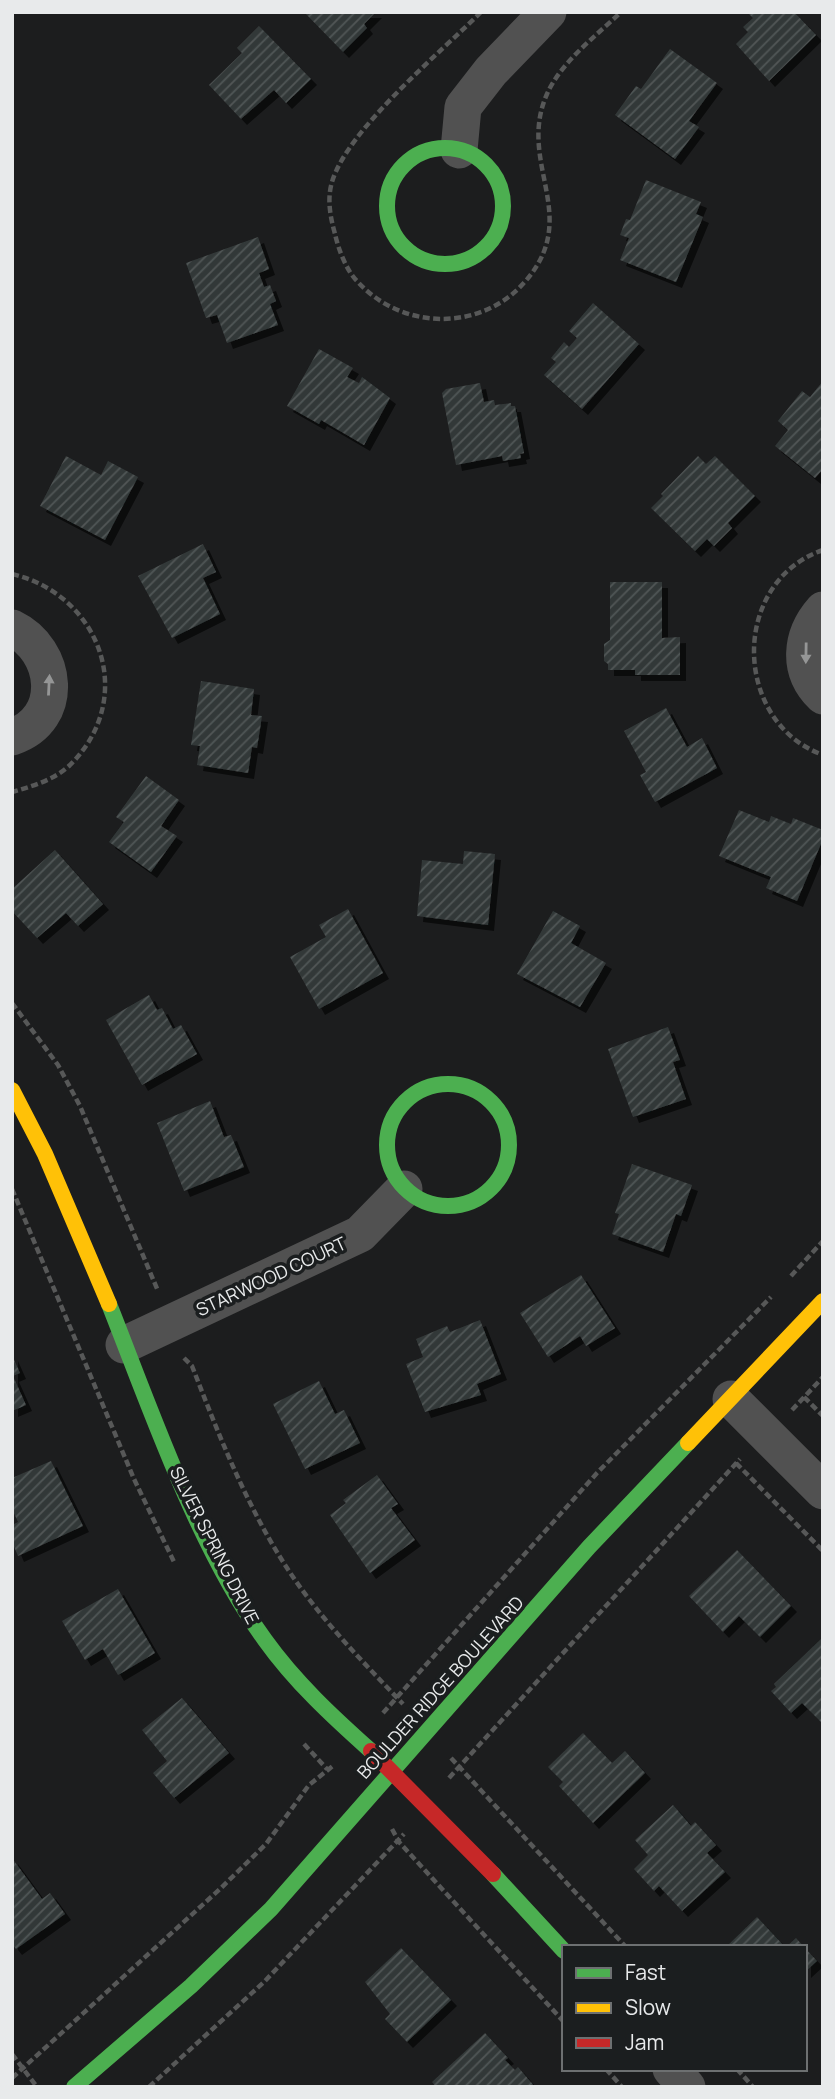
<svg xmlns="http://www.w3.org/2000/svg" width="835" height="2099" viewBox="0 0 835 2099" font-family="Manrope,sans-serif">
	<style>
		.building { fill: url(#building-hatch); filter: url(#shadow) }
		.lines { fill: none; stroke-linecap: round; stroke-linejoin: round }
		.path { stroke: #575858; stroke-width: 4.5; stroke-dasharray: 7 3.5; stroke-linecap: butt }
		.street { stroke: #515151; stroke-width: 37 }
		.fast { stroke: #4caf50; stroke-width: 16 }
		.slow { stroke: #ffc107; stroke-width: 16 }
		.jam { stroke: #c62828; stroke-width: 16 }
		.oneway { fill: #959696 }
		.labels { text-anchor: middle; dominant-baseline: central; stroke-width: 7; stroke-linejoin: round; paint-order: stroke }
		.street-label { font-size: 18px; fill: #e8eaeb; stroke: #1b1e1f }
	</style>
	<defs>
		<pattern id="building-hatch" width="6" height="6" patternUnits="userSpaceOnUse" patternTransform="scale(1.75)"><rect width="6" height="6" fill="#333939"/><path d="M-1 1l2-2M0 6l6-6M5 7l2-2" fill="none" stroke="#515656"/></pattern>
		<filter id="shadow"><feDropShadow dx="6" dy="6" stdDeviation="0" flood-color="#0009"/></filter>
	</defs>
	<rect width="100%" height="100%" fill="#1c1d1e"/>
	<path class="building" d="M304,12h72l-12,12 3,4 -24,24z
		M747,12h47l22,23 -47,46 -33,-37 12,-12 -5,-5 10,-9z
		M259,26l52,53 -25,24 -12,-13 -33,29 -32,-34 33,-32 -5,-5z
		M670,49l47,34 -28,38 10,6 -24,32 -60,-44 21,-29 5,3z
		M646,180l55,22 -5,12 7,3 -27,65 -56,-22 9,-22 -9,-3 6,-16 4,1z
		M258,237l11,32 -10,4 5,14 6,-2 6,16 -6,3 8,21 -51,18 -10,-28 -11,3 -20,-55z
		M593,303l46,41 -57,65 -38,-34 12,-13 -5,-4 13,-16 5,5 8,-9 -8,-7z
		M319,349l34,19 -6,9 12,6 3,-6 28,21 -26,47 -43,-25 -2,4 -32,-18z
		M823,381v88l-8,9 -40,-32 13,-16 -10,-9 24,-30 8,6z
		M480,383l4,19 10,-2 1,5 16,-2v3h4l9,47 -4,1 1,4 -18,3 -1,-5 -46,9 -14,-72 4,-4z
		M66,456l35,19 7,-14 30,16 -33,63 -65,-34z
		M698,456l8,8 9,-8 40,40 -27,27 4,5 -18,18 -7,-7 -12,12 -44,-43 12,-12 -2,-2z
		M203,544l13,28 -13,6 17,36 -48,24 -34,-62z
		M610,582h52v56l18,-1v38h-45v-5h-27v-6l-4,-3v-17l6,-4z
		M201,681l53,8 -3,26 11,1 -5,32 -5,-1 -4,26 -51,-8 3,-19 -9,-1z
		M666,708l21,39 15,-9 15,30 -62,34 -15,-27 6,-3 -22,-41z
		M146,776l33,24 -18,26 16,10 -26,36 -42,-30 15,-20 -8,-5z
		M739,810l30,12 2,-6 20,8 2,-6 30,12v9l-26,62 -31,-13 5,-11 -52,-21z
		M55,850l48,54 -25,22 -12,-13 -29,25 -25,-27v-22z
		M464,851l31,3 -7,71 -71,-9 5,-56 41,4z
		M348,909l35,64 -64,36 -29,-52 36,-20 -7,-12z
		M553,911l27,15 -9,17 35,20 -26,44 -63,-33z
		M149,995l8,15 5,-2 11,21 8,-4 16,29 -55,31 -36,-65z
		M668,1027l12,33 -7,2 13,37 -53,18 -25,-68z
		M210,1101l14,36 7,-2 13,32 -60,24 -27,-68z
		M632,1164l60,21 -11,31 -5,-2 -13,38 -51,-18 7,-20 -4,-1z
		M581,1275l34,53 -29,18 -6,-10 -32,21 -28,-44z
		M480,1320l21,54 -24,10 4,11 -56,17 -19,-48 17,-7 -7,-18 31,-13 3,6z
		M12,1355l8,18 -7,3 13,29 -14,6z
		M319,1381l16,33 9,-4 16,33 -55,26 -32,-65z
		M51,1461l32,65 -65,30 -6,-14v-17l6,-3 -6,-13v-31z
		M377,1475l21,29 -7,4 24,32 -45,33 -40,-58 16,-12 -3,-3z
		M737,1550l54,56 -31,31 -21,-21 -16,16 -34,-36z
		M118,1589l37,64 -37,22 -15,-26 -18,11 -23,-39z
		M821,1639l2,2v83l-21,-21 -11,10 -20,-22 5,-4 -2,-3z
		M182,1698l47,55 -55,45 -21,-25 14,-12 -25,-31z
		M583,1733l29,30 13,-12 20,22 -52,50 -34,-37 4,-4 -15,-15z
		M673,1805l18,21 4,-4 21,23 -9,8 18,19 -43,39 -23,-25 -5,5 -20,-22 14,-14 -13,-15z
		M12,1858l30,41 8,-6 15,21 -49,35 -4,-5z
		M757,1917l28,30h-59z
		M796,1938l8,9h-18z
		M401,1948l50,52 -44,42 -22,-23 5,-5 -25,-32z
		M805,1948l12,13 -12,11z
		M485,2033l23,25 -3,2 10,10 3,-3 17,20h-99l-4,-5z"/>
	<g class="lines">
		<path class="path" d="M481,12c-40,40 -134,118 -149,170 -5,17 -2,34 3,52 3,14 11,36 22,47 42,47 116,51 161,8 70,-69 -3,-123 29,-195 14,-32 49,-58 74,-82
			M823,550c-93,32 -91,172 0,205
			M12,574c89,21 126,124 58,191 -16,15 -37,21 -58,27
			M12,1003l46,62 22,41 78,185
			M12,1189l122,290 41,85
			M791,1276l32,-35
			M184,1358l8,8c30,77 60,154 108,221 31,43 67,79 103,117
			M804,1397l19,19
			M792,1410l31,-33
			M736,1463l87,88
			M383,1713l214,-240 174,-176
			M304,1744l23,25
			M451,1758l175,189
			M449,1778l291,-319
			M392,1829l7,13 165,180
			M12,2054l25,33
			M606,2069l16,18
			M737,2069l16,18
			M12,2078l208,-189 46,-45 43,-59 25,-20
			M149,2087l115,-105 140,-148"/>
		<path class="street" d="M459,150l4,-43 28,-36 57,-59
			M823,610c-23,26 -26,61 0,86
			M12,628c46,22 54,91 0,109
			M124,1345l236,-111 44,-45
			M731,1399l92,92
			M671,2069l16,18"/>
		<path class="fast" d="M387 206a58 58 0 1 1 116 0a58 58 0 1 1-116 0Z
			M387 1145a61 61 0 1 1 122 0a61 61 0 1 1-122 0Z
			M109,1304c42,106 89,244 156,336 30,42 68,77 106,111
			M493,1874l71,77
			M74,2087l117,-101 80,-77 318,-362 99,-104"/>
		<path class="slow" d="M12,1090l33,64 64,150
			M688,1443l135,-142"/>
		<path class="jam" d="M371,1751l122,123"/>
	</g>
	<defs><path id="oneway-solid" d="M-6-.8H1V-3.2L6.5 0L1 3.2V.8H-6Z" transform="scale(1.75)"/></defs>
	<g class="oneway">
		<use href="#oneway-solid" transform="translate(806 653) rotate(91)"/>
		<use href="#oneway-solid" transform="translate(49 685) rotate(-87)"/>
	</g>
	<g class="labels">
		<g class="street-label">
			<text transform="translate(271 1276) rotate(-25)">STARWOOD COURT</text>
			<text transform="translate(215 1545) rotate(63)">SILVER SPRING DRIVE</text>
			<text transform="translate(440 1687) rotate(-48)">BOULDER RIDGE BOULEVARD</text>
		</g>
	</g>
	<rect width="835" height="2099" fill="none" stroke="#e8eaeb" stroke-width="28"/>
	<rect x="562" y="1945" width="245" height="126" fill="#1b1e1f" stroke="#6d7071" stroke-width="2"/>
	<rect x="576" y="1968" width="35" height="10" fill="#4caf50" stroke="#6d7071" stroke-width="2"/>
	<text x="625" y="1980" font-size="21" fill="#e8eaeb">Fast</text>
	<rect x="576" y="2003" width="35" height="10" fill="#ffc107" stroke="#6d7071" stroke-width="2"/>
	<text x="625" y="2015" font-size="21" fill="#e8eaeb">Slow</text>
	<rect x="576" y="2038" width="35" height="10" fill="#c62828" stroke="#6d7071" stroke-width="2"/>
	<text x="625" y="2050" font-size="21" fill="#e8eaeb">Jam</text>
</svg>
